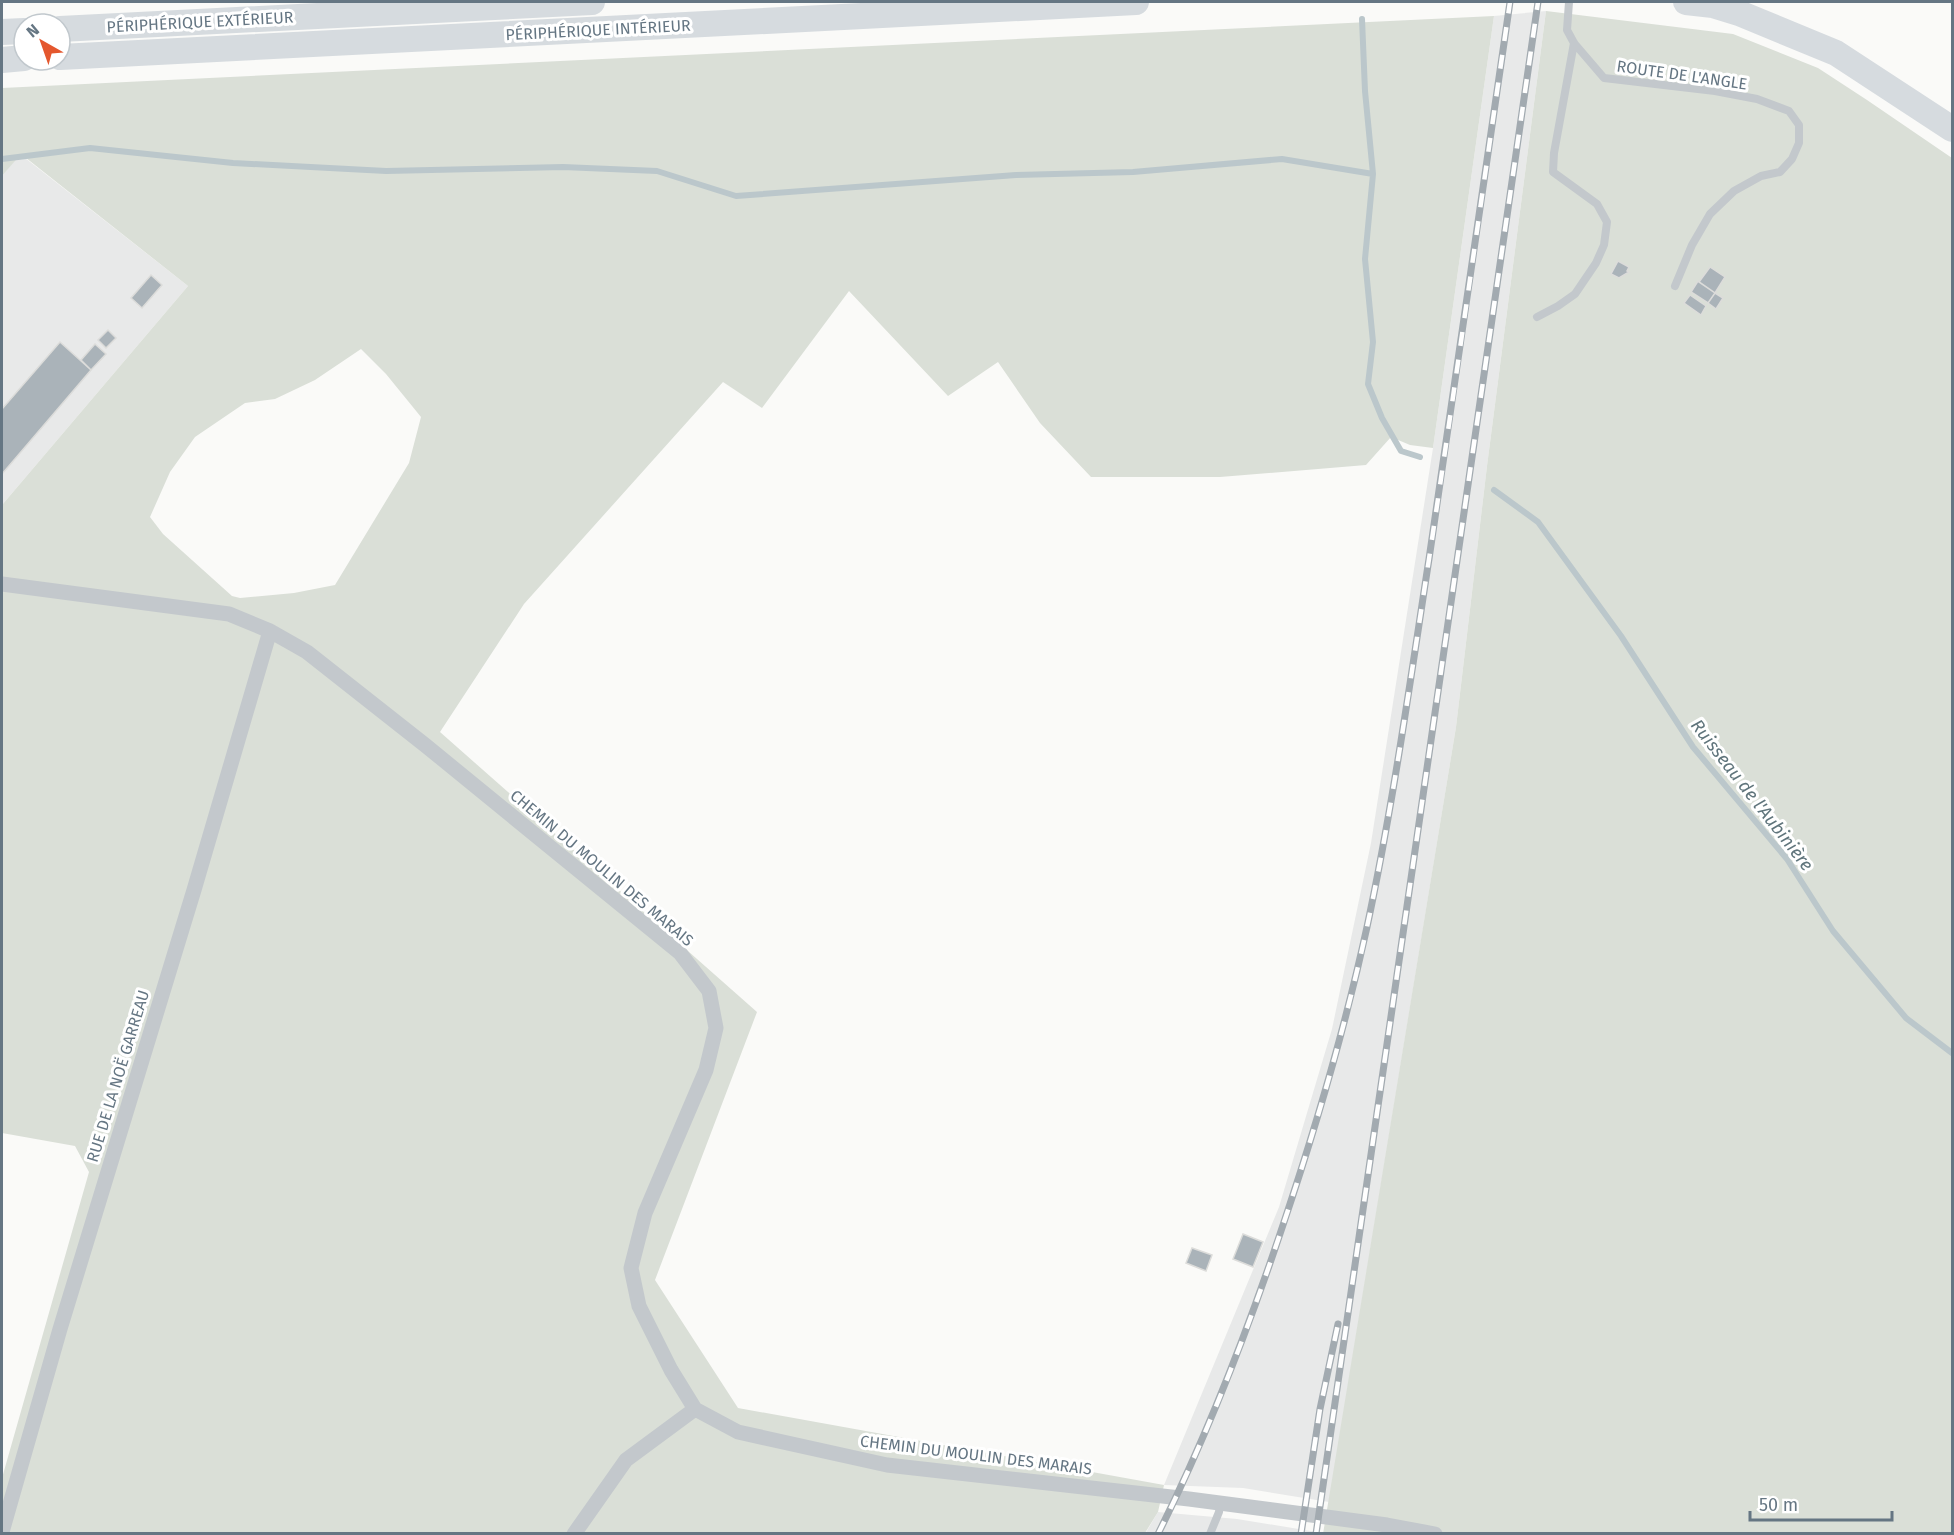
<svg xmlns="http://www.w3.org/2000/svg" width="1954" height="1535" viewBox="0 0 1954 1535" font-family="'Fira Sans',sans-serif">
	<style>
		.built { fill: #e8e9e9 }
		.green { fill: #dadfd7; fill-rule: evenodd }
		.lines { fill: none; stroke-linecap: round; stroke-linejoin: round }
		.stream { stroke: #bbc7cb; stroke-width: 6 }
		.building { fill: #aab3b9; stroke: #dcdcda; stroke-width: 1.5 }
		.service { stroke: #c3c8cc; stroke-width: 8 }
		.minor { stroke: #c3c8cc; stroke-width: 15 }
		.trunk { stroke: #d6dbdf; stroke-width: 26 }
		.rail-casing { stroke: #a2aab0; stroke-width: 7 }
		.rail { stroke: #fff; stroke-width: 4.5; stroke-dasharray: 14; stroke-linecap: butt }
		.labels { text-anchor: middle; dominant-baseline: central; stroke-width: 6; stroke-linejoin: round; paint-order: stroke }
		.street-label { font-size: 16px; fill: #657683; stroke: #fff }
		.water-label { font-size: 18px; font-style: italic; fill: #60757c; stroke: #fff }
	</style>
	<rect width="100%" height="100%" fill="#fafaf8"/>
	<path class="built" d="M1546,11l-59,455 -31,261 -127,775 -86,-14 -79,-3 115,-278 53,-178 39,-186 62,-395 61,-432z
		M20,154l168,132 -186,219v-329z
		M1158,1512l79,7 86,14 -178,1z"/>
	<path class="green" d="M1546,11l187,23 85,34 49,32 85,58v1375l-629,1 133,-807 31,-261z
		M1494,16l-61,432 -23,-3 -19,-8 -25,28 -146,12h-129l-51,-54 -42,-61 -50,34 -99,-105 -87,117 -39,-26 -199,222 -84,128 317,280 -102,268 83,128 426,77 -6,27 -13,21h-1143v-55l87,-306 -14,-26 -73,-13v-628l186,-219 -167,-132 -19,22v-88zM361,349l25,25 35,43 -12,46 -74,122 -41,8 -54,5 -8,-2 -69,-62 -13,-17 20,-45 25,-35 50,-34 30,-4 40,-19z"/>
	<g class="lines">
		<path class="stream" d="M1362,19l3,72 8,83 -8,85 8,83 -5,42 14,34 19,33 19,6
			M2,159l88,-11 143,15 153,8 177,-4 94,4 79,25 280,-21 117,-3 149,-13 91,15
			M1494,490l44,32 83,114 72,111 94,112 46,72 73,87 46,35"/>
	</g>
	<path class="building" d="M1618,261l11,6 -2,4 2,1 -10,6 -8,-4z
		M1710,267l15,10 -10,16 -16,-11z
		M151,275l11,10 -20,23 -11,-10z
		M1698,281l17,12 -7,10 -17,-11z
		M1715,293l8,5 -7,11 -8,-6z
		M1690,295l16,11 -5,9 -17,-12z
		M108,330l8,8 -10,10 -8,-8z
		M60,342l31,28 -89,104v-65z
		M95,344l11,10 -15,16 -10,-10z
		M1243,1234l20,8 -10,25 -20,-8z
		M1192,1248l20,7 -6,16 -20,-8z"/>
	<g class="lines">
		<path class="service" d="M1569,2l-2,28 7,13 30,35 111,13 42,8 32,12 10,14v18l-7,16 -12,13 -19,4 -27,15 -24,23 -18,31 -17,41
			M1537,317l21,-11 17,-12 21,-31 8,-18 3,-23 -10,-18 -44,-32 1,-19 20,-110
			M1210,1534l9,-22 1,-9"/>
		<path class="minor" d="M2,584l227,30 41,17 37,21 118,93 255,208 29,38 7,37 -10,42 -61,143 -14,55 8,38 32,64 24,39 43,23 149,33 302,34 198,26 48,9
			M2,1532l58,-203 134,-439 76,-259
			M574,1534l52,-74 69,-51"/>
		<path class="trunk" d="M1686,2l27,3 26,8 97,40 116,76
			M60,29l532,-27
			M2,32l22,-1
			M60,57l1076,-55
			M2,60l22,-2"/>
		<defs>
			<path id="rail" d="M1158,1534c50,-100 90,-204 125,-309 33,-98 62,-197 84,-298 26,-122 43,-245 62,-368 28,-186 54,-372 81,-557
				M1301,1534l19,-125 18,-85
				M1316,1534l222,-1532"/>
		</defs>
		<use href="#rail" class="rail-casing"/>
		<use href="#rail" class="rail"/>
	</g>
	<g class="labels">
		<g class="street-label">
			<text transform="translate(200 22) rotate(-3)">PÉRIPHÉRIQUE EXTÉRIEUR</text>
			<text transform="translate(598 30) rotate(-3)">PÉRIPHÉRIQUE INTÉRIEUR</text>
			<text transform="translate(1682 75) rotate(8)">ROUTE DE L'ANGLE</text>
			<text transform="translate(602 868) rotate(40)">CHEMIN DU MOULIN DES MARAIS</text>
			<text transform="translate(118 1076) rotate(-73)">RUE DE LA NOË GARREAU</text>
			<text transform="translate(976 1455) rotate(7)">CHEMIN DU MOULIN DES MARAIS</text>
		</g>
		<g class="water-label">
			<text transform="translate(1752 795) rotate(52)">Ruisseau de l'Aubinière</text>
		</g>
	</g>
	<rect width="1954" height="1535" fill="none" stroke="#657683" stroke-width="6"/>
	<g transform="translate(42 42) rotate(320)"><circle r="28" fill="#ffffff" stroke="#c1c8cd" stroke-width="1.5"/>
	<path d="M0-4.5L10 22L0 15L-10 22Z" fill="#e4572e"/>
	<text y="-9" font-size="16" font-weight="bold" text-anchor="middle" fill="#657683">N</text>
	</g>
	<path d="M1750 1511v9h142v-9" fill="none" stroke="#657683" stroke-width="3"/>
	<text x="1759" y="1511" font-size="18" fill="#657683" stroke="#ffffff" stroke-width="4.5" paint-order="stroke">50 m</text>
</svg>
